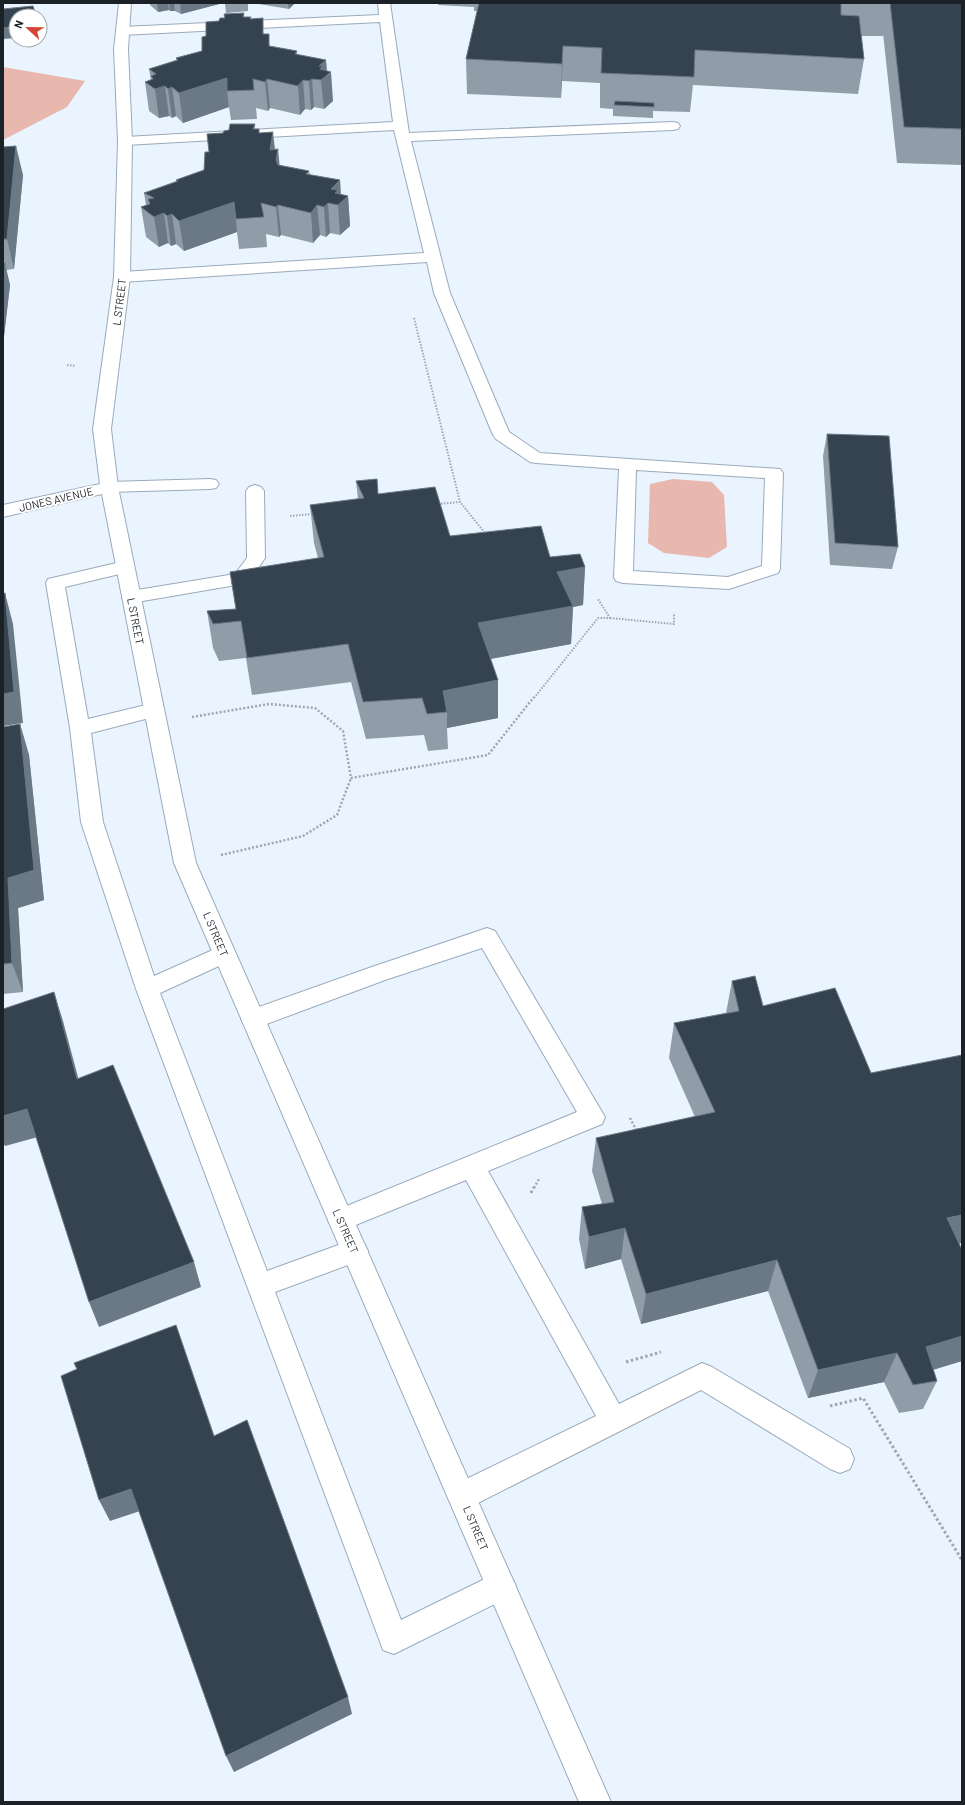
<svg xmlns="http://www.w3.org/2000/svg" width="965" height="1805" viewBox="0 0 965 1805" font-family="Barlow,sans-serif">
	<style>
		.green { fill: #e8b7ae }
		.lines { fill: none; stroke-linecap: round; stroke-linejoin: round }
		.service-casing { stroke: #9aaabb; stroke-width: 2 }
		.minor-casing { stroke: #9aaabb; stroke-width: 2 }
		.path-far2 { stroke: #9ea7b1; stroke-width: 2; stroke-dasharray: 1.5 1.5; stroke-linecap: butt }
		.path-far1 { stroke: #9ea7b1; stroke-width: 2.5; stroke-dasharray: 2 2; stroke-linecap: butt }
		.path { stroke: #9ea7b1; stroke-width: 3; stroke-dasharray: 2.5 2.5; stroke-linecap: butt }
		.service { fill: #fff; fill-rule: evenodd }
		.minor { fill: #fff; fill-rule: evenodd }
		.wall { fill: #909ca8 }
		.shaded-wall { fill: #6b7885 }
		.building { fill: #354351; stroke: #6b7885 }
		.labels { text-anchor: middle; dominant-baseline: central; stroke-width: 4; stroke-linejoin: round; paint-order: stroke }
		.street-label { font-size: 11px; fill: #1a2127; stroke: #fff }
	</style>
	<rect width="100%" height="100%" fill="#eaf4ff"/>
	<path class="green" d="M3,67l82,14 -18,26 -64,33z
		M673,479l39,3 12,13 3,52 -18,11 -45,-5 -16,-10 2,-59z"/>
	<g class="lines">
		<defs>
			<path id="service" d="M378,3h12l19,130 264,-11 5,1 2,3 -2,3 -5,1 -262,11 39,152 59,139 31,21 240,16 3,4 -3,96 -2,4 -49,16 -106,-6 -7,-2 -2,-4 5,-108 -83,-6 -6,-1 -34,-23 -3,-4 -59,-142 -7,-31 -305,20 -5,-2 -3,-3 3,-3 5,-2 302,-19 -30,-123 -269,15 -5,-1 -2,-3 2,-3 5,-1 268,-15 -13,-100 -258,13 -5,-1 -1,-3 1,-3 5,-1 257,-12zM636,470l129,8 -3,88 -34,11 -95,-6z
				M210,479l6,1 3,4 -3,4 -6,1 -101,3 -6,-1 -3,-4 3,-4 6,-1z
				M255,485l6,2 3,4 1,67 -17,25 -117,20 -7,-2 -2,-4 2,-4 7,-2 104,-17 12,-16 -1,-67 3,-4z
				M125,561l7,2 2,4 -2,4 -67,16 23,132 66,-16 7,2 3,5 -3,5 -70,18 12,89 51,154 70,-31 8,3 3,6 -3,6 -72,33 107,278 88,-32 9,4 4,8 -4,8 -89,33 126,328 100,-49 10,5 5,10 -5,10 -117,58 -11,-4 -4,-11 -243,-650 -55,-167 -11,-94 -24,-145 2,-4z
				M487,928l8,3 110,186 -3,7 -114,47 131,233 83,-41 10,4 138,82 4,10 -4,10 -10,4 -10,-4 -129,-79 -229,116 -10,4 -10,-4 -4,-10 4,-10 144,-70 -130,-236 -125,51 -9,-3 -4,-8 4,-8 245,-100 -95,-164 -97,32 -132,49 -8,-3 -4,-7 4,-7 124,-44z"/>
			<path id="minor" d="M119,3h12l-3,46 4,92 -2,136 -19,152 7,58 78,376 415,939h-32l-405,-939 -72,-369 -99,23v-12l97,-21 -7,-55 21,-152 4,-136 -4,-92z"/>
		</defs>
		<use href="#service" class="service-casing"/>
		<use href="#minor" class="minor-casing"/>
		<path class="path-far2" d="M414,318l46,184
			M67,365l9,1
			M438,504l22,-2 25,31
			M290,516l23,-2
			M610,618l64,6v-11
			M534,698l64,-80h12l-12,-19"/>
		<path class="path-far1" d="M192,717l77,-13 46,4 28,23 8,47 137,-23 46,-58
			M221,855l82,-19 34,-21 14,-37
			M630,1118l7,13
			M534,1188l5,-9"/>
		<path class="path" d="M531,1193l3,-6
			M626,1362l35,-10
			M830,1406l33,-8 99,162"/>
		<use href="#service" class="service"/>
		<use href="#minor" class="minor"/>
	</g>
	<path class="wall" d="M150,3h73l-42,11 -6,-3h-5l-1,-1 -11,2 -8,-7z
		M225,3h23v8l-22,2z
		M252,3h60l-1,1h-17l-5,5z
		M438,3h524v162l-65,-2 -14,-130v3h-22l3,23 -6,35 -165,-9 -3,27 -37,-1v7l-40,-2v-7l-13,-1v-25l-38,-2 -1,17 -94,-4 -1,-35 11,-48h-3v-4l-36,-2z
		M244,13v4l7,2 13,15 6,12 27,5v4l29,5 1,11 6,30 -9,8 -10,-2 -3,3 -6,-1 -5,6 -30,-7 -2,3 -12,-3 1,11 -26,1 -2,-13 -46,16 -7,-7 -4,2 -3,-2 -10,2 -10,-7 -4,-29 6,-2 -2,-11 27,-9v-2l26,-7 17,-30 5,-3z
		M255,124v5l20,20 4,16 30,6 1,4 30,5 1,15 7,1 2,30 -10,9 -10,-2 -4,4 -6,-2 -7,8 -32,-8 -2,2 -13,-3 1,13 -28,2 -2,-17 -53,19 -8,-7 -5,2 -3,-3 -9,4 -13,-10 -5,-30 5,-2 -2,-12 33,-11 -1,-2 28,-10 5,-18 14,-19 6,-3z
		M3,147l20,28 -9,94 -8,1 4,15 -7,60z
		M827,434l71,113 -6,22 -62,-4 -7,-109z
		M377,479l1,15 72,42 100,21 35,10 -2,38 -10,2 -2,37 -80,15 7,59 -51,10 1,21 -20,2 -4,-16 -58,4 -15,-57 -99,13 -6,-37 -27,3 -6,-13 -6,-37 29,-2 -6,-37 88,-14 -4,-15 -4,-38 48,-6 -2,-18z
		M20,724l9,31 15,145 -26,8 5,84 -20,2v-267z
		M732,981l31,25 108,67 91,177v111l-29,9 4,11 -14,28 -24,4 -15,-31 -76,16 -40,-107 -127,33 -20,-65 -36,10 -6,-30 3,-32 20,-3 -10,-33 4,-33 99,-21 -26,-59 5,-35 52,-10z"/>
	<path class="shaded-wall" d="M157,3h11l1,7 -11,2z
		M169,3h5l1,8h-5z
		M180,3h43l-42,11z
		M288,3h6v1l-5,5z
		M16,27v11l-13,1v-11z
		M563,46l-1,35 -1,17 1,-34z
		M326,60l1,16 4,-4 2,29 -9,8 -3,-29 -2,-14z
		M227,78v13l2,16 -46,16 -4,-30z
		M267,79l3,29 -2,3 -3,-29z
		M312,79l2,28 -3,3 -2,-29z
		M303,80l2,29 -5,6 -2,-29z
		M165,86l4,30 -10,2 -4,-29z
		M172,87l4,29 -4,2 -4,-29z
		M273,132l3,27 2,-10 3,30 -11,-29z
		M16,146l7,29 -9,94 -7,-30z
		M340,180l1,22 7,-6 2,30 -10,9 -2,-30 -7,-16z
		M234,202l3,30 -53,19 -5,-30z
		M328,203l2,30 -4,4 -2,-30z
		M278,205l3,30 -2,2 -3,-30z
		M317,205l3,30 -7,8 -2,-30z
		M164,213l4,30 -9,4 -5,-30z
		M172,214l4,30 -5,2 -4,-30z
		M5,263l5,22 -7,60v-68z
		M585,567l-2,38 -10,2 -2,37 -93,17v-38l79,-51z
		M5,593l8,31 10,99 -20,3z
		M498,680v38l-51,10v-16l-4,-21z
		M20,724l9,31 15,145 -26,8 5,84 -11,-29 -4,-85z
		M54,992l9,29 23,86 -9,-28z
		M27,1109l11,28 -33,9 -2,-3v-27z
		M962,1215v28l-29,7 14,-32z
		M625,1228l-4,31 -36,10 4,-32z
		M777,1260l-9,31 -127,33 5,-30z
		M194,1262l7,25 -102,40 -10,-25z
		M962,1336v25l-50,15 14,-29z
		M897,1353l-13,29 -76,16 10,-28z
		M131,1489l9,22 -30,10 -11,-21z
		M348,1697l4,17 -118,58 -8,-16z"/>
	<path class="building" d="M479,3h362v12l18,1 5,43 -169,-9 -1,27 -93,-4 1,-25 -39,-2 -1,18 -96,-5z
		M890,3h72v126l-58,-2z
		M33,6l3,10h-20v11l-13,1v-19z
		M244,13l-1,4h8l-1,2 13,-1v16h6v12l28,5 -2,3 31,6 -7,6h4l-3,3 11,3 -10,8 -9,-1 -3,2 -6,-1 -5,6 -31,-7 -2,3 -12,-3 1,11 -27,1v-13l-48,15 -7,-6 -4,2 -3,-3 -10,3 -10,-7 8,-3 -2,-3 5,-2 -7,-5 29,-9 -2,-2 26,-7v-14l4,-1v-14l13,-1 1,-3h5l-1,-4z
		M615,101l39,2v4l-40,-2z
		M230,124h25l-2,5h6v4l14,-1 -3,18 8,-1 -2,11 2,5 31,6 -3,3 34,6 -9,9 7,1 -3,3 13,3 -10,9 -10,-2 -4,4 -7,-2 -6,8 -33,-8 -2,2 -15,-4 3,14 -28,2 -2,-17 -55,19 -7,-7 -5,2 -3,-3 -10,4 -13,-10 9,-3 -2,-5 6,-1 -10,-5 34,-12 -2,-1 28,-10 1,-18h4l-2,-18 16,-1 1,-2 5,-1z
		M16,146l-9,93h-4v-92z
		M3,263h2l-2,14z
		M827,434l62,2 9,111 -63,-4z
		M377,479l1,15 57,-7 15,49 91,-10 9,31 30,-3 5,13 -28,5 16,34 -95,17 20,57 -55,11 4,21 -20,2 -5,-16 -59,4 -15,-58 -101,14 -6,-37 -28,3 -6,-13 29,-2 -6,-37 94,-15 -14,-52 54,-7 -8,-17z
		M5,593l9,99 -11,2v-100z
		M20,724l14,146 -26,8 4,85 -9,1v-237z
		M755,976l8,30 72,-18 36,85 91,-18v160l-15,3 15,32v86l-36,11 11,34 -24,4 -16,-32 -79,17 -41,-110 -131,34 -21,-66 -36,9 -7,-30 32,-5 -18,-64 119,-26 -41,-89 65,-12 -7,-30z
		M54,992l23,87 36,-14 81,197 -105,40 -62,-193 -24,7v-107z
		M176,1325l38,111 33,-16 101,277 -122,59 -95,-267 -32,11 -38,-124 16,-7 -3,-6z"/>
	<g class="labels">
		<g class="street-label">
			<text transform="translate(119 302) rotate(-83)">L STREET</text>
			<text transform="translate(56 499) rotate(-13)">JONES AVENUE</text>
			<text transform="translate(136 621) rotate(79)">L STREET</text>
			<text transform="translate(216 934) rotate(67)">L STREET</text>
			<text transform="translate(346 1231) rotate(66)">L STREET</text>
			<text transform="translate(476 1528) rotate(67)">L STREET</text>
		</g>
	</g>
	<rect width="965" height="1805" fill="none" stroke="#1a2127" stroke-width="8"/>
	<g transform="translate(28 28) rotate(292)"><circle r="19" fill="#ffffff" stroke="#a3a6a9"/>
	<path d="M0-3L7 15L0 10L-7 15Z" fill="#d44734"/>
	<text y="-6" font-size="11" font-weight="bold" text-anchor="middle" fill="#1a2127">N</text>
	</g>
</svg>
